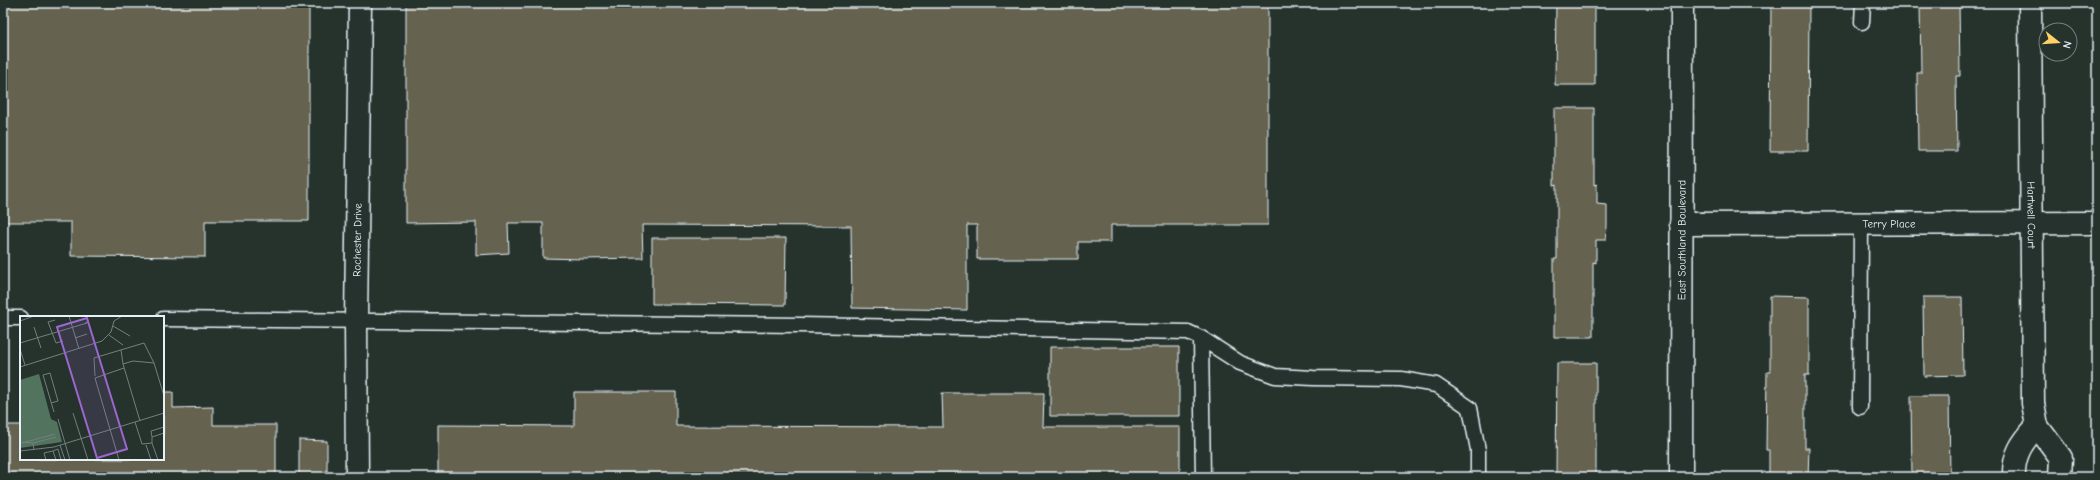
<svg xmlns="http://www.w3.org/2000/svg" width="2100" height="480" viewBox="0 0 2100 480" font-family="'Comic Neue',sans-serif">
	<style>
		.building { fill: #65644f; stroke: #e8f1f8 }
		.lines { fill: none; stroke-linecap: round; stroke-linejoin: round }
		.lane-casing { stroke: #e8f1f8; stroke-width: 17 }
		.street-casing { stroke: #e8f1f8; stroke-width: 25 }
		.lane { stroke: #26332d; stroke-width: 14 }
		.street { stroke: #26332d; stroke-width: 22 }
		.labels { text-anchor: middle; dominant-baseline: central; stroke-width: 3; stroke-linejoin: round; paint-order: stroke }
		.street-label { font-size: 11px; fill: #e8f1f8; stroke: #26332d }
		.inset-road { fill: none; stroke: #747f7e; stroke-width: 1 }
		.view { fill: #9c67d0; fill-opacity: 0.15; stroke: #9c67d0; stroke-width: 2 }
		.inset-edge { fill: none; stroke: #e8f1f8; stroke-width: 2 }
	</style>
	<rect width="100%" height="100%" fill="#26332d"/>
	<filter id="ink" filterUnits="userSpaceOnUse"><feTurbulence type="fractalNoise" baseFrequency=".025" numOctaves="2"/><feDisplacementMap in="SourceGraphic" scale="8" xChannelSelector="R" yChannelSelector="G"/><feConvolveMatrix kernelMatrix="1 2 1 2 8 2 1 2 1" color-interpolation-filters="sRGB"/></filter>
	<g filter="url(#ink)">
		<path class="building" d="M3,3h306v218h-104v36l-134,-1v-34h-68z
			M406,3h862v222h-157v17h-33v17h-101v-34h-10v85l-115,-2 -1,-82 -209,-1 1,33 -60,1 -40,-1v-35h-35l1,30 -33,2v-33l-70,1z
			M1556,3h39v82h-40z
			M1771,3h38l-1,148h-38z
			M1920,3h39l1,73h-4l1,75h-39l-1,-78h4z
			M1554,108h40v77l3,-1v20l10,1v20l-1,15h-10v23l-3,-1v75h-39v-78h3v-74l-3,1z
			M652,238h134l-1,67 -133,-1z
			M1770,296l39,1v78h-4v73h4l-1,29h-39v-27h-3l1,-78h3z
			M1923,297h39l1,78 -39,1z
			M1050,347h129v69h-129z
			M1557,363h39v114h-40z
			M163,392h10v16l40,-1v18h63v52h-273v-52h18v34h142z
			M574,392h102v34l267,1 -1,-34h102l-1,34h137v50h-742v-52l136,1z
			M1911,396h38l1,81h-38z
			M299,440l28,1v36h-28z"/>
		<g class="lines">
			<defs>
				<path id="lane" d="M1862,22l1,-19
					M3,318h18
					M163,319l637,6 388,7 13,6 2,139
					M1201,338l39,25 35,13 38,2 88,1 35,6 34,23 8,42v27
					M1860,407l1,-183"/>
				<g id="street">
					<path id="s1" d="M2030,3l3,400 4,23 24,32 -1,19"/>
					<path id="s2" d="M1681,224l416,-1"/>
					<path id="s3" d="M357,477l-1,-156 4,-318"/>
					<path id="s4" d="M1681,477l1,-474"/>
					<path d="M2014,477c-1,-22 8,-35 23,-51"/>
				</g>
			</defs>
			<use href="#lane" class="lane-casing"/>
			<use href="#street" class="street-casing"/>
			<use href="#lane" class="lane"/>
			<use href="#street" class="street"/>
		</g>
	</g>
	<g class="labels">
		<g class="street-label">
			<text stroke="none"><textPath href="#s1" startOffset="212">Hartwell Court</textPath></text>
			<text stroke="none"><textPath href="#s2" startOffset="208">Terry Place</textPath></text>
			<text stroke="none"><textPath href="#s3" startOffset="237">Rochester Drive</textPath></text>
			<text stroke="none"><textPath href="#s4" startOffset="237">East Southland Boulevard</textPath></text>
		</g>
	</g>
	<g transform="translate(20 316)">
		<rect width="144" height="144" fill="#26332d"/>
		<path d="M19,58l12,45 6,3 5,20 -42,6v-68z" fill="#52745f"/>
		<path class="inset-road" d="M49,0l10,33M35,4l-7,2 8,21 7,-2M0,5l14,-5M93,10l17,10M14,11l7,21M89,19l14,10M55,22l12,-4M0,27l67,-20 2,-2 -4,2M0,33l5,16M101,34l2,14M0,51l82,-26 9,-9 3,-11 8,-5M75,60l-1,-18 50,-15 10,20M31,87l7,-2 -8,-28 -7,2 11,37M53,97l15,47M38,103l12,41M120,105l-17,-57 10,-3 21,2 10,33M115,106l7,22 10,-1 6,17M132,121l-1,-6 13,-4M0,126l13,1 1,7M2,127l33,-9M13,127l23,-6M132,127v-6l12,-4M40,129l5,15M126,129l5,15M0,135l34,-4 110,-34M33,135l5,-2 3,11M26,144l-2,-7 9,-2 3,9M99,144l-24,-82 29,-10"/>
		<path class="view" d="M67,2l40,131 -30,9 -40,-131z"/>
		<rect width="144" height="144" class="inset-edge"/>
	</g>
	<rect width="2100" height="480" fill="none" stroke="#26332d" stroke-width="16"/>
	<rect x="8" y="8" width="2084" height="464" fill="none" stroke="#e8f1f8" stroke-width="1.5" filter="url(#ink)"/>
	<g transform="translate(2058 42) rotate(107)"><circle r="19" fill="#26332d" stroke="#747f7e"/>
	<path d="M0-3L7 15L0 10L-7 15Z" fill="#ffd166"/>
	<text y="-6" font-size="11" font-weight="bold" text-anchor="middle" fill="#e8f1f8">N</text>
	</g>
</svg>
